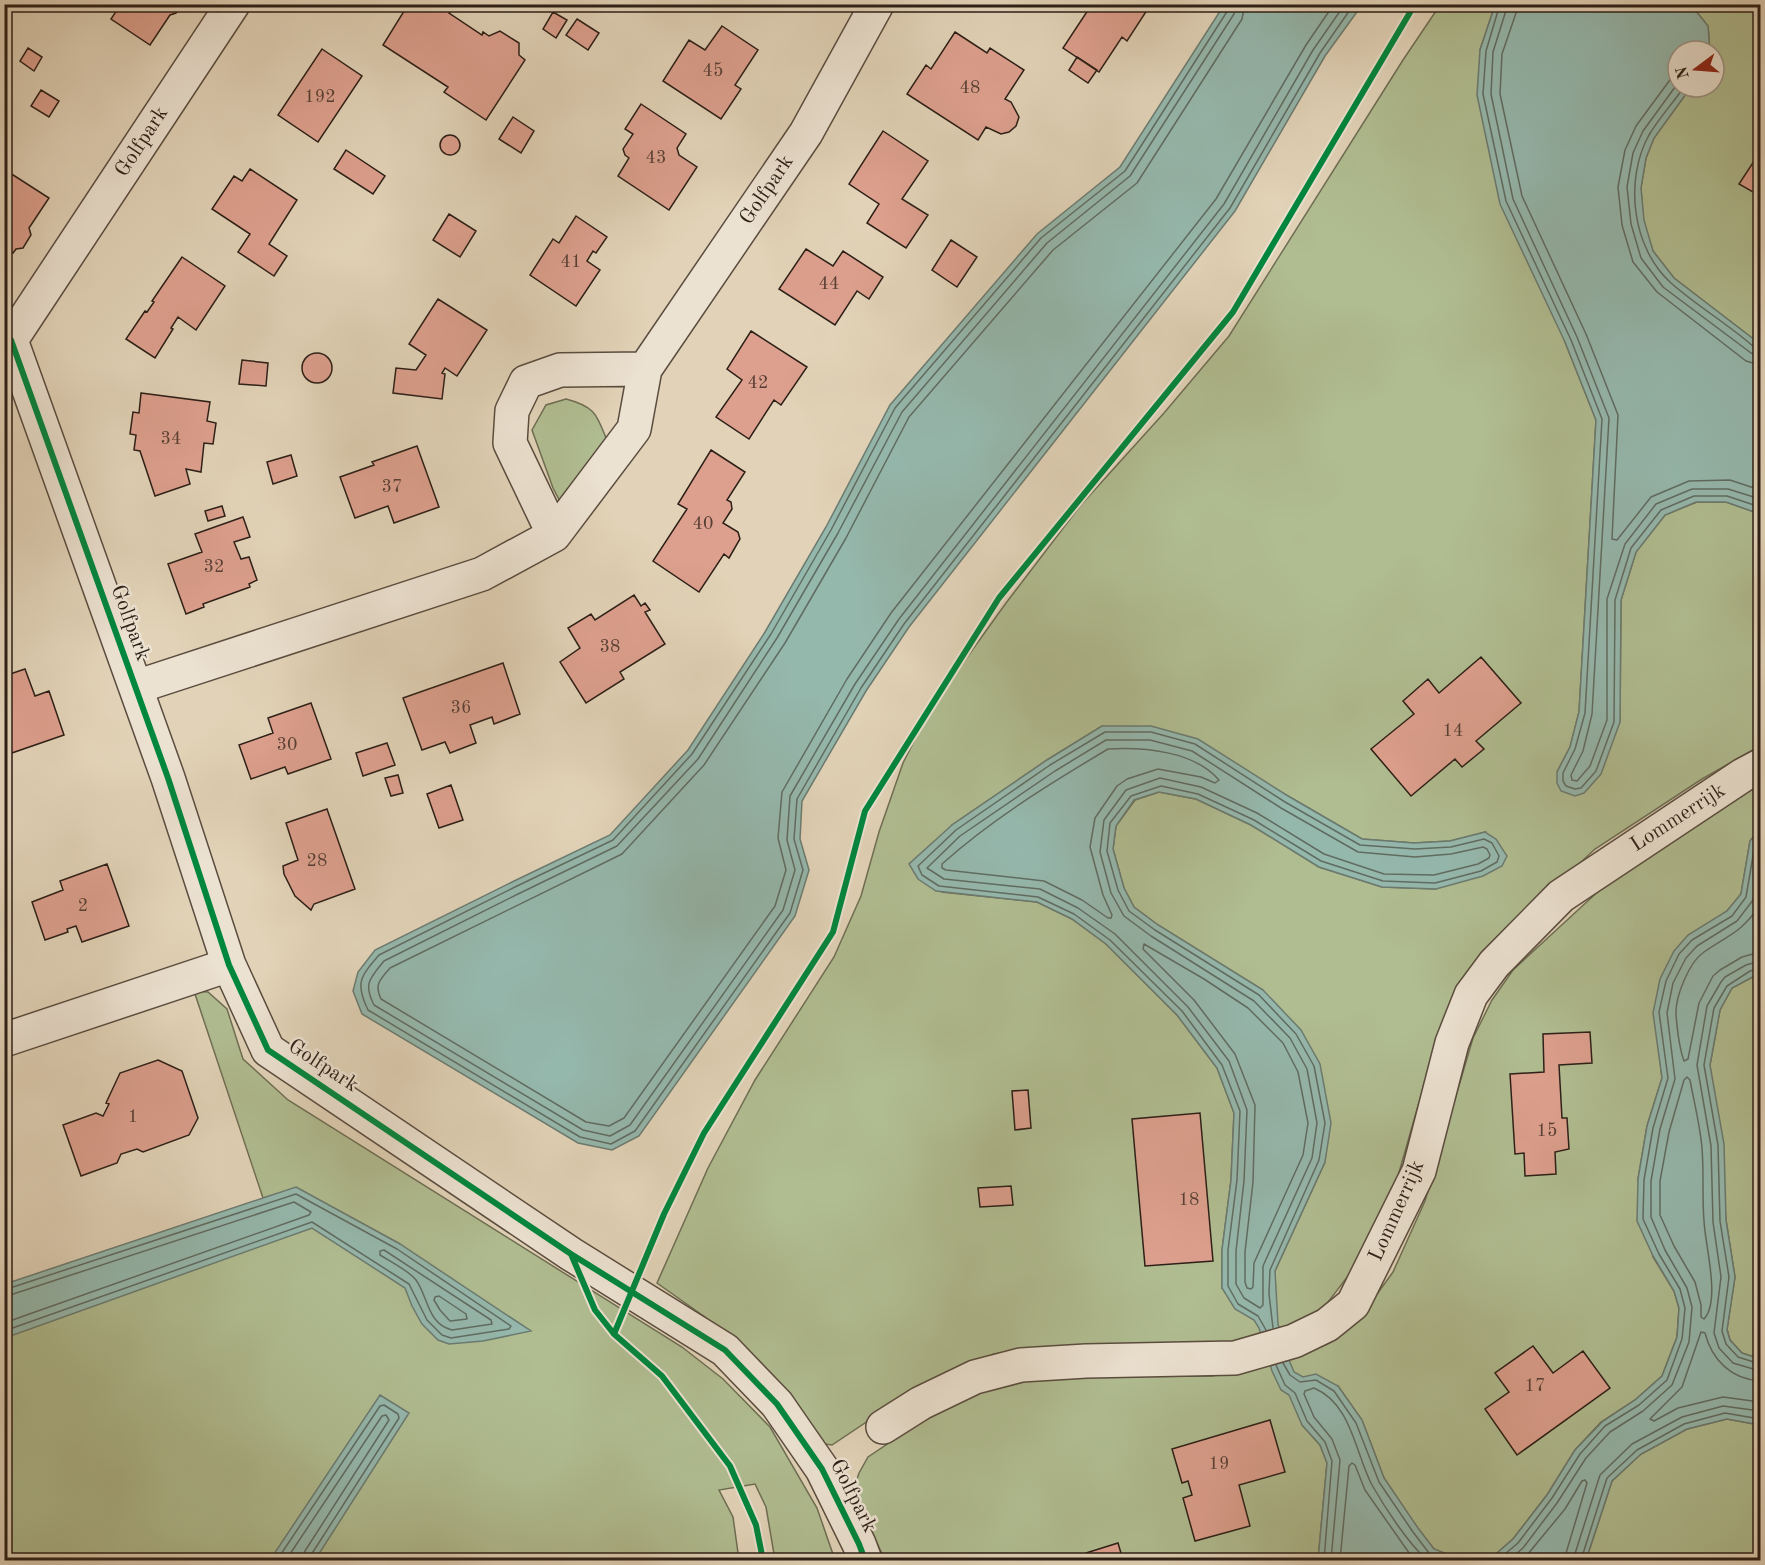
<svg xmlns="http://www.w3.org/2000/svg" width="1765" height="1565" viewBox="0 0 1765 1565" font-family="'Old Standard TT',serif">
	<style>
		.green { fill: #b0bd91; stroke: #6e6e54; stroke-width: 1.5; fill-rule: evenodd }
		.water { fill: #95b8ad; stroke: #6b7b71; stroke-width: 1.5 }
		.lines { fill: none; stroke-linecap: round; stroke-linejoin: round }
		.shore { stroke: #606c62; stroke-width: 1.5 }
		.building { fill: #dda08e; stroke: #2c1f17; stroke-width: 1.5 }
		.minor-casing { stroke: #5a4c3f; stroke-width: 36 }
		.minor { stroke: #ece2d1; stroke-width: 33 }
		.cycleway-casing { stroke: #ece2d1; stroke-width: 10 }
		.cycleway { stroke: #00873e; stroke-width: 6 }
		.labels { text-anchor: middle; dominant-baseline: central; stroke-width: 5; stroke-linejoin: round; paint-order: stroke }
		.number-label { font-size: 18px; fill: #583f35 }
		.street-label { font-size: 21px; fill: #2c1f17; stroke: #ece2d1 }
	</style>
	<rect width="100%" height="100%" fill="#e2d3b8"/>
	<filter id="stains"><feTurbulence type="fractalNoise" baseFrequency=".00333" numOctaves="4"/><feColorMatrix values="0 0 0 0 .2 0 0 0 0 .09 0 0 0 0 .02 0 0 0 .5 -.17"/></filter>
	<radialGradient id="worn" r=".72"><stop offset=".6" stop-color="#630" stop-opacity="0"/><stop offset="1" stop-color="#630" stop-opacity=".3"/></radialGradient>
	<path class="green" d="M1440,5h55l-15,45 85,292 31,78 -17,292 -9,35 -13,25 63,-50 1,-122 15,-48 29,-37 32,-13h29l34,12v232l-58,33 -107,70 -85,79 -80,136 -36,126 -30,65 -45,59 -46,20 -65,12 -165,1 -49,7 -39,15 -54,30 -69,46 -14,-2 -68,-89 -45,-37 -48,-34 51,-115 47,-88 79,-123 27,-61 18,-64 24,-69 29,-57 74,-103 74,-97 84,-93 65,-77 174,-276zM1102,726l186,70 74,43 52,4 36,-2 35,-9 -49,57 -54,-2 -63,-20 -68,-42 -55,-26 -37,-7 -24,8 -19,26 -3,23 11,39 10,19 24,18 105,65 62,172 -50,109v23l-53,-6v-38l9,-70 3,-67 -17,-45 -40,-53 -71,-71 -34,-25 -35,-17 -95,-10 10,-67 95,-65z
		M1691,5h69v339l-86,-66 -21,-27 -10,-31 -2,-32 5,-30 8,-20 37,-51h23v-36h-4l-2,-25z
		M566,399c31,8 31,17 42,44l-45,64 -10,-19 -21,-58 14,-25z
		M1760,784v44l-10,13 -9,53 -14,17 -18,13 -50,126 3,28 -15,48 -9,53 15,78 21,34 5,17 -2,29 -15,39 -27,24 -34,22 -26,28 -28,45 -34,44 -24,21h-29l-26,-11 -16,-20 -34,-51 -22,-58 -24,-34 -36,39 18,20 7,18 -9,97h-433l-27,-57 -4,-15 5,-15 9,-16 48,-32 53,-29 32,-14 44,-5 167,-1 70,-13 49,-21 33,-30 29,-40 32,-71 48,-163 19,-38 21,-30 103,-95 105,-69z
		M1760,973v386l-18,-6 -12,-13 -3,-11 8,-52 -9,-57 -16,-155 10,-55 12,-22z
		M194,991l14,1 19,17 16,50 45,41 394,247 41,32 47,48 47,81 18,52h-60l-9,-53 -11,-23 -36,6 14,27 6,43h-734l-1,-231 308,-101 88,16 -103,-56 -34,10z
		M1727,1419l33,6v135h-174l26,-79 29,-27 46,-25z"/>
	<path class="water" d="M1224,5h138l-37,51 -90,155 -326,416 -43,64 -64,110 -2,38 9,31 -14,46 -156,220 -27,14 -34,-7 -216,-129 -9,-23 5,-19 17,-22 137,-68 98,-47 78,-85 77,-118 61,-105 64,-122 147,-171 83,-67z
		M1691,5l17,21 2,25h-32v36h13l-37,51 -8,20 -5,30 3,32 9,31 21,27 86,66v170l-34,-12h-30l-31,13 -29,37 -15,48 -1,122 -19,52 -17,19 -9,3 -14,-5 -4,-8v-11l13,-25 9,-35 17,-292 -31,-78 -65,-138 -23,-109 3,-45 15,-45z
		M1102,726h49l47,13 90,57 74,43 52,4 36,-2 35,-9 11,7 11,17 -5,10 -19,10 -47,13 -54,-2 -63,-20 -68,-42 -55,-26 -37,-7 -25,8 -18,26 -3,23 11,39 10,19 24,18 105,65 38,40 19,34 11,59 -6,39 -50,109 3,53 11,36 5,12 9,5 13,-3 22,12 24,34 22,58 34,50 16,21 28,11h-144l9,-97 -7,-18 -18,-20 -13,-30 -8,-5 -9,-19 -13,-43 -5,-8 -19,-11 -13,-21v-38l9,-70 3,-67 -17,-45 -40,-53 -71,-71 -34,-25 -35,-17 -101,-11 -18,-12 -9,-15 43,-39 95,-65z
		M1760,828v145l-28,15 -12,22 -10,55 14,79 2,76 9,57 -8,53 3,10 12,13 18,6v66l-33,-6 -40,10 -46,25 -29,27 -26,79h-97l24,-21 34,-44 28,-45 27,-28 33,-22 27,-24 15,-39 2,-29 -5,-17 -21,-35 -16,-35 1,-42 9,-53 15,-48 -9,-65 7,-34 14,-28 14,-16 39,-24 14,-17 9,-53z
		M296,1187l104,57 131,87 -48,10 -34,3 -11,-4 -16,-16 -10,-18 -7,-18 -93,-60 -307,110v-54z
		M380,1395l29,18 -94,147h-45z"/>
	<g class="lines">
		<path class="shore" d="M1229,4l-1,6 -103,161 -84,67 -146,170 -64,122 -60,104 -79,120 -79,86 -98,47 -136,68c-19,22 -24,28 -11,55l212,127 31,7 24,-13 155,-218 13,-43 -9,-31 3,-40 64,-111 43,-64 326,-416 90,-155 34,-49
			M1236,4l-2,10 -104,162 -83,67 -145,169 -64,121 -61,105 -79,121 -81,87 -99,48 -134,67c-14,17 -21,23 -10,44l209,125 27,6 20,-11 153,-215 12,-40 -8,-30 3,-44 65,-112 44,-65 325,-415 89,-154 32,-46
			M1245,4l-3,15 -105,164 -84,67 -144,167 -63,121 -61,105 -81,122 -82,89 -232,114c-10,12 -16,16 -9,31l205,123 23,4 15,-8 151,-212 11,-36 -8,-32 4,-46 65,-113 44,-66 325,-414 90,-154 28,-41
			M1500,4l-14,47 -3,43 23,107 65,139 31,79 -17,294 -10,36 -12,24v8l3,5 9,3 6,-1 15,-17 18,-49 1,-122 16,-52 30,-38 33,-14h33l33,11
			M1508,4l-15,48 -2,42 22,105 64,138 32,81 -17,296 -9,37 -12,24 1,5 5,1 13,-15 17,-46v-121l18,-55 31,-40 36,-15h36l32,10
			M1517,4l-1,9 -14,41 -2,40 22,102 64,138 32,81 -6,124 5,1 34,-43 38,-16 41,-1 30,10
			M1678,69l-42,57 -11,24 -7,37 4,38 11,37 24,30 89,69 14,4
			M1678,83l-35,48 -10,22 -6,34 4,37 10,34 22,29 88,66 9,3
			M1684,87c-11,16 -25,31 -35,48 -25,45 -17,113 22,148 26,23 57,41 83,64l6,1
			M1106,740h44l42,11 89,57 77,44 57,5 36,-3 32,-7 4,2 3,6 -1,3 -11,6 -44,11 -50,-1 -60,-20 -67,-41 -56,-26 -41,-9 -34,12 -22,30 -4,32 11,41 13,23 27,20 103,65 36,37 17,31 10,54 -5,35 -49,108v39l-3,3 -16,-10 -8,-14v-33l8,-70 3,-71 -18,-49 -41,-54 -73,-73 -37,-26 -38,-19 -96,-10 -17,-11 33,-32 95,-65z
			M1108,749c36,-2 86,2 111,31l-4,3 -14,-6 -43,-8 -31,10 -10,7 -22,32 -5,29 13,48 9,20 -1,3h-3l-26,-18 -38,-19 -98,-11 -4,-2v-4c50,-45 109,-81 166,-115z
			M1760,905c-19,28 -30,29 -56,47 -15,10 -29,45 -28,63 1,12 4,35 8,46l4,-2 11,-56 14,-27 7,-6 22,-13 18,-5
			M1144,944l60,35 44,29 35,35 15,29 10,51 -5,32 -49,108 -1,24 -2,2 -4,-1 -2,-6v-30l8,-70 2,-77 -20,-51 -41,-54 -51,-51z
			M1760,961l-14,4 -21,12 -4,5 -14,24 -10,59 14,81 2,76 8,55 -7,56 5,15 14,15 27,8
			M1760,968l-10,3 -23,15 -13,22 -10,57 14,80 2,76 9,56 -7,54 4,13 12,13 22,7
			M1687,1077l3,3c4,22 10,45 12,68 2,24 0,49 2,73 1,24 17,80 0,98l-3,-2v-12l-6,-23 -21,-36 -14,-31v-34l9,-49 15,-52z
			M384,1250l107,70 1,4 -40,6c-25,-6 -24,-34 -36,-50 -8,-10 -25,-18 -36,-25v-4z
			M4,1290l292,-96 101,55 114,77 -2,3 -58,9 -9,-3 -15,-15 -18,-36 -97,-62 -308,109
			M4,1297l290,-95 17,10 -2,3 -305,108
			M435,1297l4,-1 27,18 1,5 -17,2 -10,-11 -6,-10z
			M1266,1330l-8,-14 -20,-12 -10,-18v-36l9,-70 3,-69 -18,-46 -40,-54 -72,-71 -36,-26 -36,-17 -99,-11 -17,-11 -4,-9 38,-36 94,-65 55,-33h46l44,12 90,58 75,43 55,4 36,-2 33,-8 8,4 7,13 -2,6 -16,9 -46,12 -52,-2 -62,-20 -67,-41 -56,-26 -37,-8 -30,10 -21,27 -3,28 11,39 11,21 26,19 104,65 37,39 18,32 11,57 -6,37 -49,110 -1,24 4,34
			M1283,1363l7,12 10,7 16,-2 18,11 22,32 23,59 34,50 16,21 16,7
			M1276,1365l9,20 10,8 12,28 18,21 7,19 -8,99
			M1760,1381c-29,-2 -48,-21 -55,-48l-4,-1 -19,55 -32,32 4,2 24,-13 45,-11 37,5
			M277,1560l103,-154 4,-1 14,9 1,4 -88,137 -1,5
			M286,1560l96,-144 4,-1 3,5 -84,131 -3,9
			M1331,1560l9,-100 -8,-21 -18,-22 -10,-23 1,-3 9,-3c38,16 41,65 58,97 13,23 36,58 55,75
			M1340,1560l9,-94 3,-3 3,2 10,25 49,70
			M1498,1560l20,-17 34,-45 28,-44 25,-28 34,-21 28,-25 15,-41 3,-31 -5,-19 -21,-35 -16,-35 1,-39 9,-52 15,-50 -9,-66 7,-31 13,-27 13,-14 40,-24 14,-19 9,-53 5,-6
			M1509,1560l14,-12 34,-45 29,-45 24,-26 33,-21 29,-26 17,-43 3,-35 -5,-19 -22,-38 -14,-33v-36l9,-52 15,-50 -8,-66 6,-30 13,-25 11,-12 40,-25 16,-21 7,-42
			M1523,1560l42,-51 17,-28 3,-1 2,3 -23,77
			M1573,1560l27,-85 32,-31 50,-27 41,-11 37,5
			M1581,1560l26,-82 30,-28 47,-26 41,-11 35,6"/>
	</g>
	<path class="building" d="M108,4h74l-6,9 -6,2 -20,30 -39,-26 6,-9z
		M401,4h54l-6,9 33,22 1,-3 6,4 11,-5 19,12v12l6,5 -39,60 -42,-28 4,-5 -65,-42 23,-37z
		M1092,4h59l-24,37 -5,-4 -23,35 -36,-24z
		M553,12l14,8 -11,18 -13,-9z
		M577,19l22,14 -11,17 -22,-15z
		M722,26l36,24 -23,35 6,4 -20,30 -58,-38 26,-41 16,10z
		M955,32l32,21 3,-5 34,22 -19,29 6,3 8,15 -3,9 -7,6 -8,2 -15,-7 -8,13 -71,-46 19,-29 5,4z
		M28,48l14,9 -8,14 -14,-10z
		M322,49l40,27 -44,66 -40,-27z
		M1077,57l20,13 -9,13 -19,-13z
		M41,90l18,11 -10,16 -18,-11z
		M641,104l45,30 -9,14 2,7 18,12 -28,43 -51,-34 11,-18 -4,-3 -2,-6 10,-15 -8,-5z
		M513,117l21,14 -13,22 -22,-14z
		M883,131l45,30 -26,38 26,16 -22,33 -39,-25 12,-19 -30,-20z
		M440 145a10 10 0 1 1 20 0a10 10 0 1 1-20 0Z
		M346,150l39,26 -12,18 -39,-25z
		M1760,152v44l-21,-12z
		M250,169l47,31 -28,44 18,12 -13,20 -36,-24 12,-18 -38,-25 22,-33 8,5z
		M10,173l39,25 -20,30 2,7 -8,13 -7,1 -3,4 -4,-2 -5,1v-71z
		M449,214l27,17 -16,26 -27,-17z
		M576,216l31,21 -11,16 -3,-2 -6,10 13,9 -24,36 -46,-31 23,-36 6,4z
		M951,240l26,17 -20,30 -25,-17z
		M806,249l27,17 10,-15 40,26 -14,22 -12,-8 -22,34 -56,-36z
		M182,257l43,29 -29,44 -18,-13 -7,11 2,1 -18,29 -29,-19 19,-28 2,1 7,-10 -2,-1z
		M438,299l49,31 -30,46 -12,-8 -3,5 3,1 -3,25 -49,-6 3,-25 20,2 10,-15 -17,-11z
		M751,331l56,36 -26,38 -7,-5 -25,39 -33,-22 26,-37 -15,-11z
		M302 368a15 15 0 1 1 30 0a15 15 0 1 1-30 0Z
		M242,360l26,3 -2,23 -27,-2z
		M141,393l69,9 -3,19 9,2 -3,21 -9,-1 -3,29 -15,-3 4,15 -35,12 -15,-45 -6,-1 2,-15 -6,-1 3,-22 6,1z
		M417,446l22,61 -45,16 -6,-17 -33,12 -15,-41 34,-12 -2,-3z
		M711,450l34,22 -18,28 4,2 1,7 -9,14 15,9 2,7 -11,19 -5,-4 -25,38 -46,-31 34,-52 -9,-5z
		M291,455l6,21 -24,8 -6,-22z
		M222,506l3,10 -17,5 -3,-10z
		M243,517l7,20 -16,5 7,17 8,-2 8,23 -8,4 1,3 -47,17 1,3 -18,7 -18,-50 34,-12 -7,-18z
		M634,595l7,11 4,-3 5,7 -5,2 20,32 -45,28 4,7 -38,24 -26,-41 20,-14 -12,-20 23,-14 4,6z
		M1481,657l40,46 -45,38 8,8 -22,18 -7,-8 -44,37 -40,-47 43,-35 -11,-13 25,-22 11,14z
		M503,663l17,51 -26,10 -2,-7 -22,8 6,18 -26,10 -5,-11 -23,8 -19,-52z
		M25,669l10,27 14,-5 15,44 -58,20 -2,-4v-75z
		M311,703l20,56 -43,15 -3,-7 -34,12 -12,-34 34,-12 -5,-15z
		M387,743l8,22 -32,11 -7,-23z
		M398,775l5,18 -12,3 -6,-18z
		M451,785l12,35 -24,8 -12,-34z
		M327,809l28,80 -41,15 -3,6 -16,-14 -11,-22 -1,-8 15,-6 -12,-37z
		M107,864l22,62 -47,16 -6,-16 -9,3 1,3 -23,8 -13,-38 31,-12 -3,-9z
		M1590,1032l2,31 -33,2 3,53h5l2,31 -14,3 1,22 -31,2 -1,-23 -9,1 -5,-80 34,-2 -1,-38z
		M158,1060l24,11 16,47 -9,17 -46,17 -6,-3 -16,5 -4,9 -36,13 -18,-51 33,-12 7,3 6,-12 -3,-1 14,-30z
		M1028,1090l3,38 -16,2 -3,-39z
		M1200,1113l13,148 -68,5 -13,-147z
		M1011,1186l2,19 -33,2 -2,-19z
		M1533,1346l20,27 30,-22 27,37 -93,67 -32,-46 24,-17 -14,-19z
		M1270,1420l15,52 -46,13 11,41 -55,15 -12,-43 9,-3 -4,-14 -6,2 -10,-34z
		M1118,1543l5,17h-35l-2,-7z"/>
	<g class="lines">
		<defs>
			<path id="minor" d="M4,335l7,5 157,438 61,187 39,85 303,204 154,96 52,54 45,65 37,75 6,16
				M11,340l222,-336
				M554,535l-44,-92 2,-32 14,-29 34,-12 85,-1
				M136,687l346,-113 72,-39 80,-106 11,-60 161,-236 71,-129
				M4,1040l225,-75
				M883,1427l38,-24 54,-26 46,-12 65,-4 149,-3 59,-17 33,-16 26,-21 66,-133 33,-128 19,-48 23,-31 67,-68 182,-121 17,-9"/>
		</defs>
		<use href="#minor" class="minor-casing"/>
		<use href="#minor" class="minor"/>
		<defs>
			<path id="cycleway" d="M4,335l7,5 157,438 61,187 39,85 303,204 154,96 52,54 45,65 37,75 6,16
				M571,1254l24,56 19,24 48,42 68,90 26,59 7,35
				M614,1334l50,-120 40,-81 129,-201 32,-121 134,-213 234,-286 182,-308"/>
		</defs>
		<use href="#cycleway" class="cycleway-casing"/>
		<use href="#cycleway" class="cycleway"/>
	</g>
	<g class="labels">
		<g class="number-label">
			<text x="713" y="71">45</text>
			<text x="970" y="88">48</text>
			<text x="320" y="97">192</text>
			<text x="656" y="158">43</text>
			<text x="571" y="262">41</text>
			<text x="829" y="284">44</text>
			<text x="758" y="383">42</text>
			<text x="171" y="439">34</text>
			<text x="392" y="487">37</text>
			<text x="703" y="524">40</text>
			<text x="214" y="567">32</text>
			<text x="610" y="647">38</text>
			<text x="461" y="708">36</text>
			<text x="1453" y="731">14</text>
			<text x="287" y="745">30</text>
			<text x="317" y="861">28</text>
			<text x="83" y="906">2</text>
			<text x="133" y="1117">1</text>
			<text x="1547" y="1131">15</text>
			<text x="1189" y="1200">18</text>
			<text x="1535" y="1386">17</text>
			<text x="1219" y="1464">19</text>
		</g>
		<g class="street-label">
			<text transform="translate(142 142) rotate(-57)">Golfpark</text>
			<text transform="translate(767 190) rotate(-56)">Golfpark</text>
			<text transform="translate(130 623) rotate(70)">Golfpark</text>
			<text transform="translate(1678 818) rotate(-33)">Lommerrijk</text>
			<text transform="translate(323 1066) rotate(33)">Golfpark</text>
			<text transform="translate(1397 1211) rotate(-66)">Lommerrijk</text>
			<text transform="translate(853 1496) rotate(63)">Golfpark</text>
		</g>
	</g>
	<rect width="1765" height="1565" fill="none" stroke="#e2d3b8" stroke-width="24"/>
	<rect x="6" y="6" width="1753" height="1553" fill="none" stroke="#2c1f17" stroke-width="3"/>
	<rect x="12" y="12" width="1741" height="1541" fill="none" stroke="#2c1f17" stroke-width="1.5"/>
	<g transform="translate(1696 69) rotate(254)"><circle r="28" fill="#ece2d1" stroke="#9f9487" stroke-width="1.5"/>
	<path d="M0-4.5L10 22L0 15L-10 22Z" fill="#8f2418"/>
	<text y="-9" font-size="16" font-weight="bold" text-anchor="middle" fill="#2c1f17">N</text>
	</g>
	<rect width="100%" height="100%" filter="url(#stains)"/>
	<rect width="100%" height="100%" fill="url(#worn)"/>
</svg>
